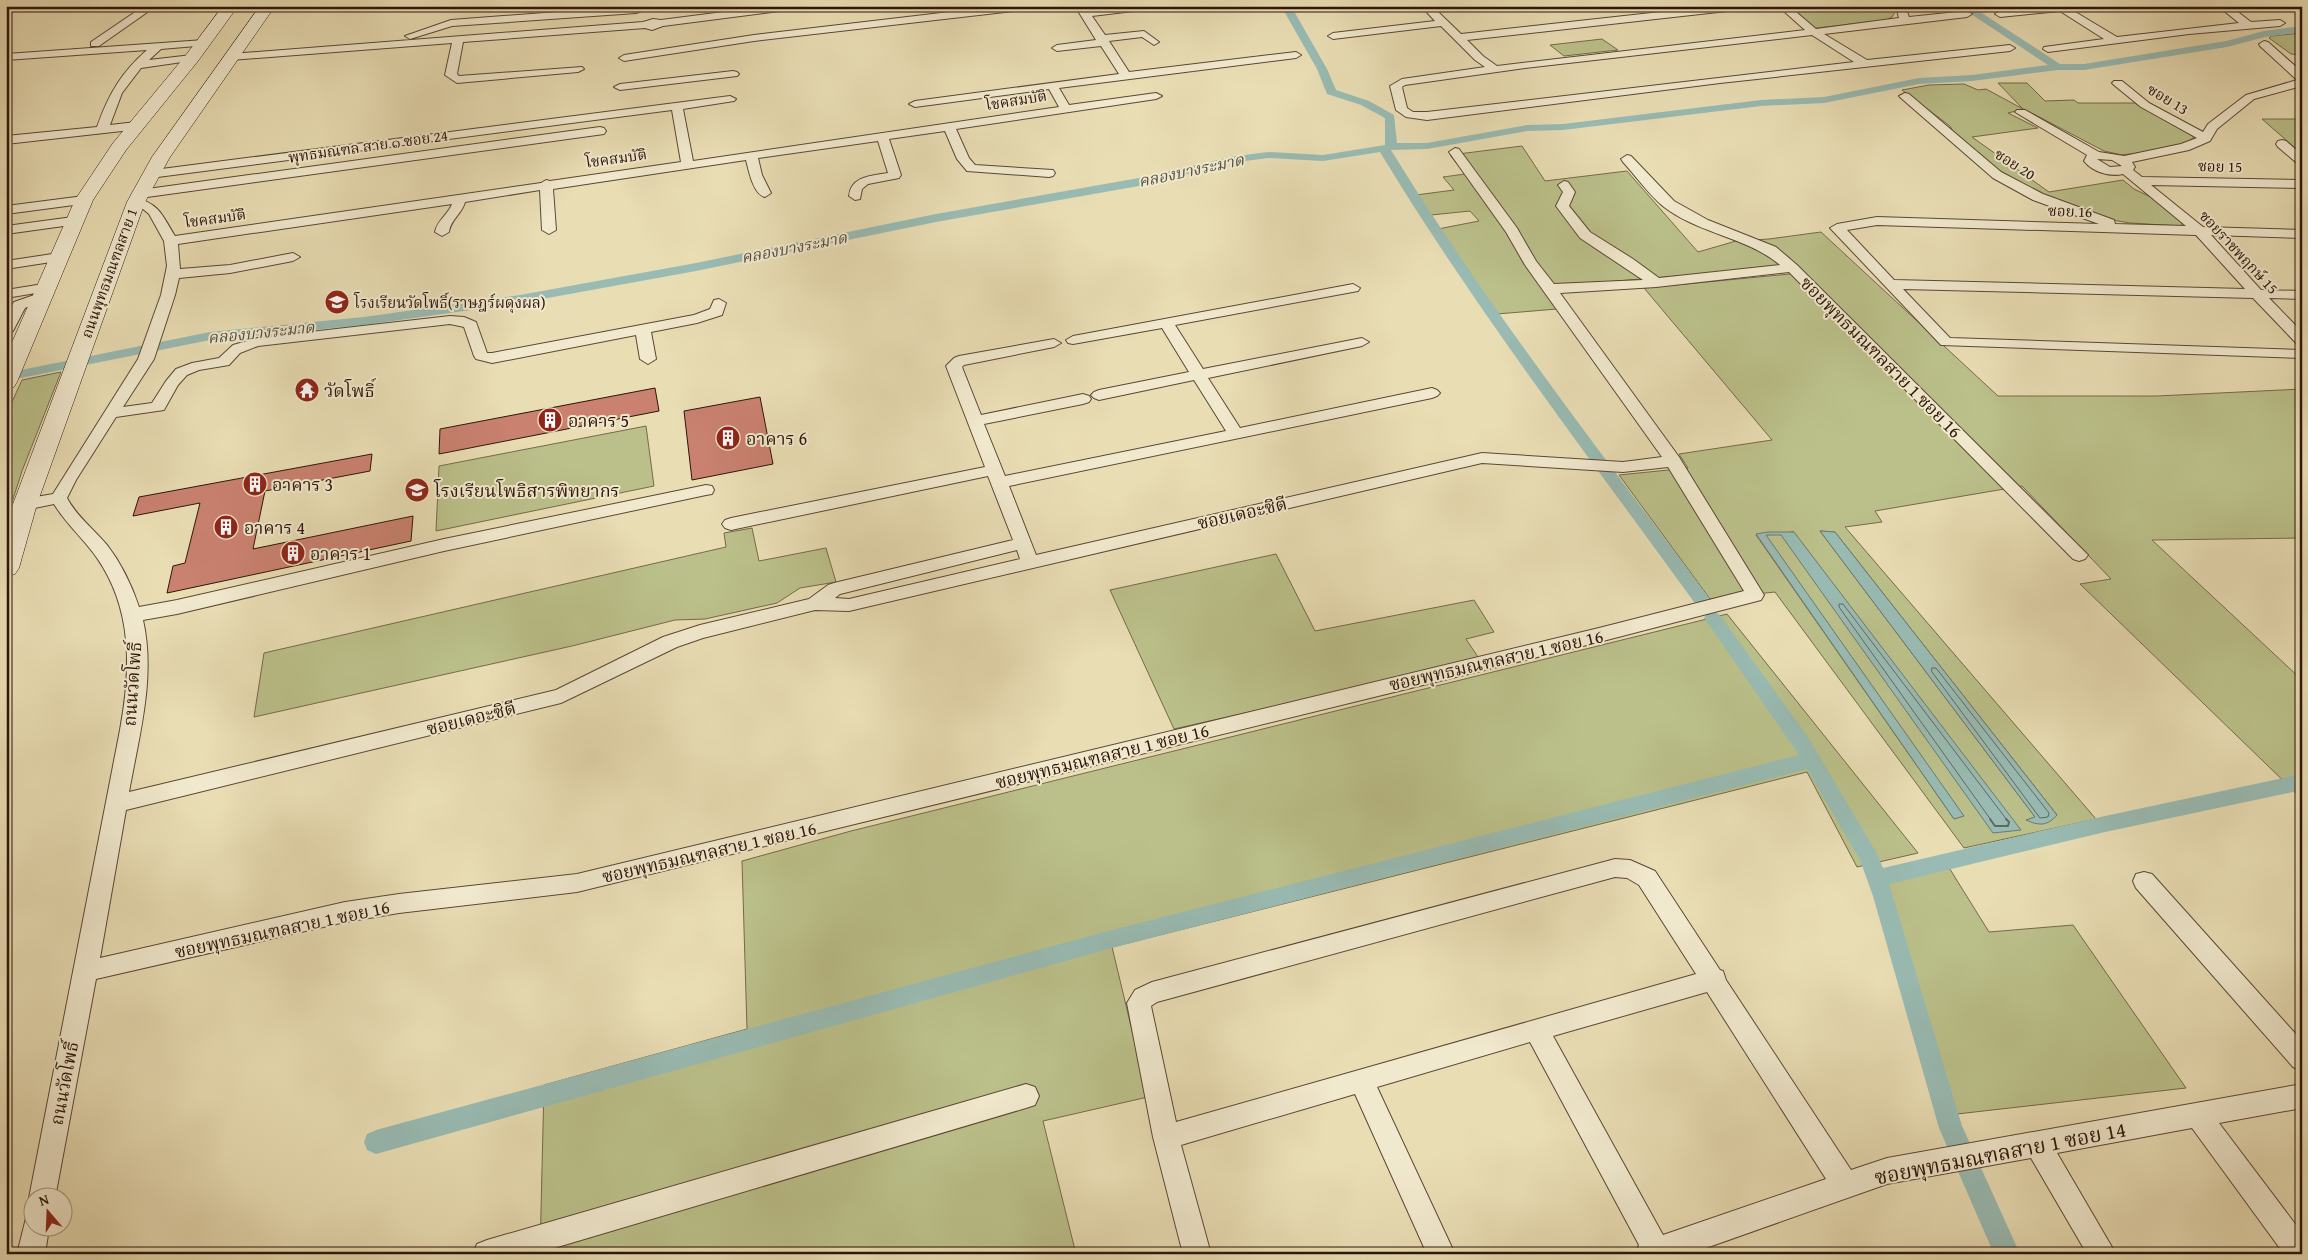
<svg xmlns="http://www.w3.org/2000/svg" width="2308" height="1260" viewBox="0 0 2308 1260" font-family="'Gentium Book Plus','Noto Serif Thai',serif">
	<style>
		.green { fill: #bbc08a; stroke: #746a4a; fill-rule: evenodd }
		.water { fill: #99bbb3; stroke: #6e796f }
		.lines { fill: none; stroke-linecap: round; stroke-linejoin: round }
		.shore-far1 { stroke: #63685e; stroke-width: 1 }
		.shore { stroke: #63685e; stroke-width: 2 }
		.canal { fill: #99bbb3; fill-rule: evenodd }
		.building { fill: #ca8170; stroke: #2d1509 }
		.minor-casing { stroke: #5c4734; stroke-width: 2 }
		.secondary-casing { stroke: #2d1509; stroke-width: 1 }
		.minor { fill: #f1e9ce; fill-rule: evenodd }
		.secondary { fill: #f1e9ce; fill-rule: evenodd }
		.labels { text-anchor: middle; dominant-baseline: central; stroke-width: 4; stroke-linejoin: round; paint-order: stroke }
		.far-street-label { font-size: 15px; fill: #2d1509; stroke: #f1e9ce }
		.far-poi-label { font-size: 15px; fill: #2d1509; stroke: #f1e9ce; text-anchor: start }
		.far-water-label { font-size: 16px; font-style: italic; fill: #534f44; stroke: #f1e9ce }
		.street-label { font-size: 18px; fill: #2d1509; stroke: #f1e9ce }
		.poi-label { font-size: 18px; fill: #2d1509; stroke: #f1e9ce; text-anchor: start }
		.near-street-label { font-size: 21px; fill: #2d1509; stroke: #f1e9ce }
	</style>
	<rect width="100%" height="100%" fill="#e9ddb4"/>
	<filter id="stains"><feTurbulence type="fractalNoise" baseFrequency=".004" numOctaves="4"/><feColorMatrix values="0 0 0 0 .2 0 0 0 0 .09 0 0 0 0 .02 0 0 0 .5 -.17"/></filter>
	<radialGradient id="worn" r=".72"><stop offset=".6" stop-color="#630" stop-opacity="0"/><stop offset="1" stop-color="#630" stop-opacity=".3"/></radialGradient>
	<path class="green" d="M1788,6h101l6,6 -3,5 -6,3 -69,8h-4z
		M2302,33v22l-11,-1 -22,-16 2,-2z
		M1602,39l16,11 -54,6 -14,-11z
		M1998,83h29l18,18 29,-1 4,3h57l59,34 -5,4 -26,9 -41,5 -18,-4 -80,-42 -16,4 30,15 -66,9 77,55 74,-12 11,9 23,11 26,21 -2,5 -51,-3 -24,-4 -74,-27 -38,-24 -39,-33 -5,-9 -48,-36 27,-5 35,-1 14,6 8,-1 37,20z
		M2262,119h40v35z
		M1522,146l23,35 82,-10 71,81 38,-11 33,-2 52,-7 177,164h159l145,-7v149l-150,2 150,140v112l-6,1 -216,-209 31,-5 -89,-93 -147,25 7,11 -37,5 251,292 -132,29 -189,-256 -65,7 -91,-124 69,-7 -9,-14 93,-14 -128,-152 146,-14 -4,-7 -242,20 13,22 -60,5 -44,-59 -15,-26 41,-8 -9,-10 -39,4 -15,-20 38,-5 -11,-13 22,-3 -15,-19zM1820,531l15,1 222,283 -30,5 8,-3zM1794,532l-29,3 198,281 -9,3 -198,-284z
		M61,372l-39,99 -16,50v-106l16,-35z
		M646,426l8,60 -218,45 3,-65z
		M752,528l7,33 67,-13 10,34 -36,6 -23,15 -72,16 -30,1 -103,26 -318,71 10,-64 462,-106 -2,-14z
		M1276,554l39,77 159,-31 20,32 -28,7 14,21 -306,69 -64,-139z
		M1727,614l191,239 -61,14 -50,-95 -695,175 36,150 -105,24 32,129 -12,4h-523l4,-169 203,-56 -5,-168 109,-30z
		M1948,866l41,66 84,-7 113,163 -229,26 -71,-233z"/>
	<path class="water" d="M1820,531l15,1 222,283c-9,11 -18,11 -31,5l9,-3z
		M1768,532h26l227,298 -28,3 -212,-298h-15l198,281 -10,3 -198,-285z"/>
	<g class="lines">
		<path class="shore-far1" d="M1932,668h4l113,145 -1,4 -8,1 -108,-146z
			M1991,820l-152,-213v-3h4l164,216"/>
		<path class="shore" d="M1990,819l5,7h13l1,-4 -3,-3"/>
		<path class="canal" d="M1281,6h10l36,63 9,21 33,11 25,14 3,28h30l100,-18 36,-1 198,-24 63,-3 95,-19 53,-3 76,-10 -89,-59h12l89,58h24l142,-23 38,-10 38,-5v6l-37,5 -38,10 -143,23h-26l-86,11 -53,3 -95,19 -63,3 -198,24 -36,1 -100,18 -36,1c95,155 207,298 315,444l3,4 -3,4 -6,2 -6,-2c-107,-148 -219,-293 -314,-450l-57,9 -55,-3 -38,5 -80,21 -214,38 -240,49 -176,32 -156,22 -154,15 -204,41v-8l204,-41 154,-15 156,-22 176,-32 240,-49 214,-38 80,-19 38,-5 55,3 62,-10v-27l-24,-13 -34,-11 -10,-25z
			M1713,612l6,2 89,123 68,115 7,16 222,-52 197,-42v16l-197,42 -216,52 73,242 58,128h-26l-55,-126 -66,-232 -13,-36 -53,-91 -695,179 -736,206 -9,-4 -3,-8 3,-8 9,-4 736,-200 687,-175 -92,-133 -3,-4 3,-4z"/>
	</g>
	<path class="building" d="M655,388l4,23 -220,43 1,-25z
		M760,397l13,67 -81,16 -8,-69z
		M372,454l-2,17 -105,20 -12,58 160,-33 -2,25 -244,52 6,-27 12,-3 15,-60 -67,13 6,-19z"/>
	<g class="lines">
		<defs>
			<path id="minor" d="M144,6h12l-57,40h-8v-4z
				M638,6h17l-19,7 -184,13 -42,13 -5,-3 46,-16z
				M769,6h31l-5,3 -132,17 -11,4 -7,-2 -182,14 -6,32 2,2 123,-9 2,2 -6,3 -121,11 -12,-8 7,-32 -221,17 -5,-3 5,-3 412,-32 10,-3 8,1z
				M1001,6h34l-5,3 -276,32 -130,20 -5,-3 5,-3 130,-20z
				M1075,6h10l3,4 35,-4h32l-5,3 -58,7 13,19 39,-4 15,11 -5,3 -12,-8 -33,4 20,31 167,-20 5,3 -5,3 -237,30 10,17 87,-12 6,3 -6,3 -200,30 13,29 6,7 78,5 2,3 -2,3 -4,1 -82,-6 -10,-12 -12,-28 -56,8 12,36 -2,3 -31,6 -6,5 -2,10 -5,1 -6,-4c2,-20 22,-20 39,-23l-10,-32 -120,17 4,17 9,18 -6,4c-12,-3 -16,-26 -19,-37l-193,29 3,41 -7,4 -7,-4 -2,-40 -75,12c-3,12 -15,18 -16,30l-7,4 -7,-4c2,-12 13,-17 17,-28l-274,40 2,25 50,-4 63,-12 7,4 -7,4 -63,12 -51,5 -4,17 -21,64 -31,48 29,-4 14,-22 10,-12 16,-6 27,-5 14,-13 25,-7 192,-22 14,1 12,5 11,31h5l202,-38 16,-6 4,-9 5,-1 7,4 -4,12 -25,8 -46,9 5,27 -8,5 -8,-5 -4,-24 -144,28 -16,-4 -2,-3 -10,-29 -14,-3 -192,22 -18,7 -11,12 -30,5 -12,5 -9,10 -14,25 -48,7 -40,63 -9,18c10,19 27,31 40,47 14,18 25,41 32,62l38,-7 267,-61 262,-54 6,1 2,4 -2,4 -6,1 -262,56 -267,63 -34,6c13,57 -4,116 -14,172l427,-102 107,-53 37,-12 109,-26 19,-14 6,-2 179,-43 -25,-64 -257,54 -6,-2 -3,-4 3,-4 6,-2 254,-51 -39,-101 8,-8 5,-2 95,-17 7,4 -7,4 -90,18 -2,2 19,48 102,-21 6,2 2,3 -2,3 -6,2 -99,20 21,52 221,-45 -32,-51 -95,20 -5,-2 -3,-3 3,-3 5,-2 90,-18 -27,-44 -89,16 -5,-1 -2,-3 7,-4 280,-52 7,4 -2,3 -183,34 28,44 159,-31 7,4 -7,4 -154,32 32,50 192,-40 5,2 3,3 -3,3 -5,2 -423,88 27,69 446,-102 141,9 39,-5 -137,-192 -19,-33 -57,-80 6,-4 4,1 58,79 19,33 18,23 89,-4 -63,-42 -24,-32 7,-14 -5,-7 6,-4 4,1 7,10 -6,14 21,26 43,27 26,19 121,-13c-33,-28 -81,-31 -116,-58 -15,-12 -28,-31 -41,-45l-2,-3 6,-4 4,1 43,45 34,19 68,27 21,18 291,290 -3,4 -6,2 -6,-2 -284,-287 -133,15 -96,6 119,164 85,138 -3,5 -162,42 -1022,250 -178,21 -54,9 -249,57 -41,219h-23v9l-3,-9 91,-468c11,-60 13,-120 -23,-172 -13,-19 -31,-34 -43,-54l-29,6 -6,-2 -3,-4 3,-4 34,-6 85,-135 23,-64 6,-29 -3,-25 -15,-27 -6,-5 -12,-4 -1,-3 6,-4c24,6 27,19 39,38l366,-53 5,-3 4,1 131,-19 -9,-52 -522,68 -6,-4 2,-3 584,-75 6,3 -2,2 -51,8 10,52 366,-54 -10,-18 -134,18 -6,-3 6,-3 204,-27 -18,-28 -44,5 -5,-3 5,-3 39,-5zM1482,463l141,9 45,-5 76,124 -145,37 -1022,246 -178,20 -54,8 -245,56 26,-148 435,-107 116,-56 26,-9 112,-28 34,1zM1017,550l3,9 -171,40 -14,-1 5,-4z
				M1421,6h11l29,28 254,-28h35l-5,3 -278,31 16,16 14,10 308,-36 -27,-24h11l27,23 83,-11 -2,-8 -4,-4h12l4,11 58,-6 5,3 -5,3 -143,17 43,26 143,-15 5,3 -5,3 -290,32 -293,37 -21,-3 -10,-7 -6,-24 12,-7 83,-12 -10,-7 -34,-34 -108,13 -5,-3 5,-3 102,-12zM1812,35l42,27 -427,50h-14l-6,-4 -5,-21 3,-2 120,-17z
				M2049,6h39l-16,4 45,27 122,-14 -21,-17h12l21,16 29,-2 5,3 -5,3 -91,8 -141,18 -5,-3 1,-2 60,-8 -44,-28 -60,6 -5,-3 5,-3z
				M204,40l5,3 -1,2 -47,4 -12,11 43,-5 4,1v4l-55,8 -19,25 -12,32 26,-3 6,4 -2,3 -134,15v-8l91,-9c12,-34 25,-55 50,-77l-141,10v-6z
				M2264,41l4,1 34,30v14l-48,13 -37,30 -7,12 -21,9 -57,12 3,5 -2,3 9,7 160,3v8l-151,-3 52,42 99,3v8l-91,-3 50,55 41,1v8l-33,-1 33,34v13l-5,-1 -44,-46 -350,-9 47,49 352,12v8l-361,-13 -111,-117 7,-4 40,-7 222,7 -66,-24 -40,-22 -92,-80 -2,-2 6,-3 4,1 92,78 42,22 71,26 1,4 71,2 -63,-52c-14,3 -30,-2 -39,-13l3,-6 -72,-43 2,-2h8l74,42 25,4 57,-12 16,-6 -56,-31 -27,-22 -2,-2 2,-2h8l27,22 54,29 5,-8 38,-29 51,-15 -37,-34 -1,-2zM2097,159l15,1 10,6 -12,1zM1877,225l319,10 49,54 -351,-9 -47,-50z
				M733,71l4,1 2,2 -2,2 -117,14 -6,-3 6,-3z
				M600,127l4,1 2,3 -2,3 -464,64 -6,-4 6,-4z
				M2282,140l4,1 16,14v10l-4,-1 -20,-17 -2,-3 2,-3z
				M84,196l5,1 1,3 -1,3 -83,11v-8z
				M73,217l5,1 2,3 -2,3 -72,10v-8z
				M59,253l5,1 2,3 -2,3 -58,9v-8z
				M37,285l5,1 2,3 -2,3 -36,6v-8z
				M43,292l5,1 2,3 -2,3 -23,9 -12,23 -7,4v-19l8,-14z
				M1615,859l15,1 25,11 65,99 3,1 3,9 125,190 36,-12 415,-74v24l-83,15 83,110v21h-18l-92,-126 -135,25 59,101h-29l-56,-96 -144,26 -198,70h-54l4,-9 -109,-203 -153,45 78,167h-28l-72,-160 -174,51 30,109h-28l-30,-117 -26,-134 8,-13 17,-8zM1615,877l12,1 12,7 57,89 -520,148 -25,-116 6,-4zM1707,992l119,187 -163,56 -110,-199z
				M2144,872l8,2 150,167v30l-9,-4 -157,-179 -3,-7 3,-7z
				M1026,1084l9,3 4,9 -4,9 -9,3 -492,146h-61l4,-10 10,-4z
				M32,1216v12h17l-4,26h-28l9,-36z"/>
			<path id="secondary" d="M223,6h15l-40,55 -72,89 -33,50 -76,182 -3,5 -8,2v-33l69,-156 38,-57 73,-88z
				M260,6h15l-105,151 -25,45 -108,302 -18,64 -4,6 -9,3v-53l7,-20 114,-302 25,-45z"/>
		</defs>
		<use href="#minor" class="minor-casing"/>
		<use href="#secondary" class="secondary-casing"/>
		<use href="#minor" class="minor"/>
		<use href="#secondary" class="secondary"/>
	</g>
	<defs>
		<symbol id="school-disc" viewBox="-11 -11 22 22"><circle r="9.5" fill="#8f2418" stroke="#f1e9ce"/><path d="M0-5L7-2L0 1L-7-2ZM-4 1L0 2.5L4 1V4Q0 6-4 4Z" fill="#fff"/></symbol>
		<symbol id="temple-disc" viewBox="-11 -11 22 22"><circle r="9.5" fill="#8f2418" stroke="#f1e9ce"/><path d="M0-6L5-2H3V0L6.5 2.5H4V6H1.5V3h-3V6H-4V2.5H-6.5L-3 0V-2H-5Z" fill="#fff"/></symbol>
		<symbol id="building-disc" viewBox="-11 -11 22 22"><circle r="9.5" fill="#8f2418" stroke="#f1e9ce"/><path d="M-4-6H4V6H1V3H-1V6H-4ZM-2.5-4.3h1.7v1.8h-1.7ZM.8-4.3h1.7v1.8H.8ZM-2.5-1h1.7V.8h-1.7ZM.8-1h1.7V.8H.8Z" fill="#fff"/></symbol>
	</defs>
	<g fill-rule="evenodd">
		<use href="#school-disc" x="323" y="288" width="28" height="28"/>
		<use href="#temple-disc" x="293" y="376" width="28" height="28"/>
		<use href="#building-disc" x="536" y="406" width="28" height="28"/>
		<use href="#building-disc" x="714" y="424" width="28" height="28"/>
		<use href="#building-disc" x="241" y="470" width="28" height="28"/>
		<use href="#school-disc" x="403" y="476" width="28" height="28"/>
		<use href="#building-disc" x="212" y="513" width="28" height="28"/>
		<use href="#building-disc" x="279" y="539" width="28" height="28"/>
	</g>
	<g class="labels">
		<g class="far-street-label">
			<text transform="translate(2168 99) rotate(31)">ซอย 13</text>
			<text transform="translate(1016 100) rotate(-9)">โชคสมบัติ</text>
			<text transform="translate(368 146) rotate(-8)">พุทธมณฑล สาย ๑ ซอย 24</text>
			<text transform="translate(616 158) rotate(-8)">โชคสมบัติ</text>
			<text transform="translate(2015 164) rotate(32)">ซอย 20</text>
			<text transform="translate(2220 166) rotate(1)">ซอย 15</text>
			<text transform="translate(2070 211) rotate(2)">ซอย 16</text>
			<text transform="translate(215 218) rotate(-8)">โชคสมบัติ</text>
			<text transform="translate(2239 252) rotate(47)">ซอยราชพฤกษ์ 15</text>
			<text transform="translate(109 273) rotate(-70)">ถนนพุทธมณฑลสาย 1</text>
		</g>
		<g class="far-poi-label">
			<text x="354" y="302">โรงเรียนวัดโพธิ์(ราษฎร์ผดุงผล)</text>
		</g>
		<g class="far-water-label">
			<text transform="translate(1191 170) rotate(-12)">คลองบางระมาด</text>
			<text transform="translate(794 247) rotate(-11)">คลองบางระมาด</text>
			<text transform="translate(261 332) rotate(-6)">คลองบางระมาด</text>
		</g>
		<g class="street-label">
			<text transform="translate(1881 357) rotate(45)">ซอยพุทธมณฑลสาย 1 ซอย 16</text>
			<text transform="translate(1242 513) rotate(-13)">ซอยเดอะซิตี</text>
			<text transform="translate(1496 660) rotate(-13)">ซอยพุทธมณฑลสาย 1 ซอย 16</text>
			<text transform="translate(132 684) rotate(-86)">ถนนวัดโพธิ์</text>
			<text transform="translate(471 718) rotate(-14)">ซอยเดอะซิตี</text>
			<text transform="translate(1102 756) rotate(-14)">ซอยพุทธมณฑลสาย 1 ซอย 16</text>
			<text transform="translate(709 852) rotate(-13)">ซอยพุทธมณฑลสาย 1 ซอย 16</text>
			<text transform="translate(282 929) rotate(-12)">ซอยพุทธมณฑลสาย 1 ซอย 16</text>
			<text transform="translate(64 1083) rotate(-79)">ถนนวัดโพธิ์</text>
		</g>
		<g class="poi-label">
			<text x="324" y="390">วัดโพธิ์</text>
			<text x="568" y="420">อาคาร 5</text>
			<text x="746" y="438">อาคาร 6</text>
			<text x="272" y="484">อาคาร 3</text>
			<text x="434" y="490">โรงเรียนโพธิสารพิทยากร</text>
			<text x="244" y="527">อาคาร 4</text>
			<text x="310" y="553">อาคาร 1</text>
		</g>
		<g class="near-street-label">
			<text transform="translate(2000 1153) rotate(-11)">ซอยพุทธมณฑลสาย 1 ซอย 14</text>
		</g>
	</g>
	<rect width="2308" height="1260" fill="none" stroke="#e9ddb4" stroke-width="25"/>
	<rect x="8" y="8" width="2293" height="1245" fill="none" stroke="#2d1509" stroke-width="2.5"/>
	<rect x="12" y="12" width="2283" height="1235" fill="none" stroke="#2d1509"/>
	<g transform="translate(48 1212) rotate(341)"><circle r="24" fill="#f1e9ce" stroke="#a3947f"/>
	<path d="M0-4L9 19L0 12L-9 19Z" fill="#8f2418"/>
	<text y="-8" font-size="14" font-weight="bold" text-anchor="middle" fill="#2d1509">N</text>
	</g>
	<rect width="100%" height="100%" filter="url(#stains)"/>
	<rect width="100%" height="100%" fill="url(#worn)"/>
</svg>
